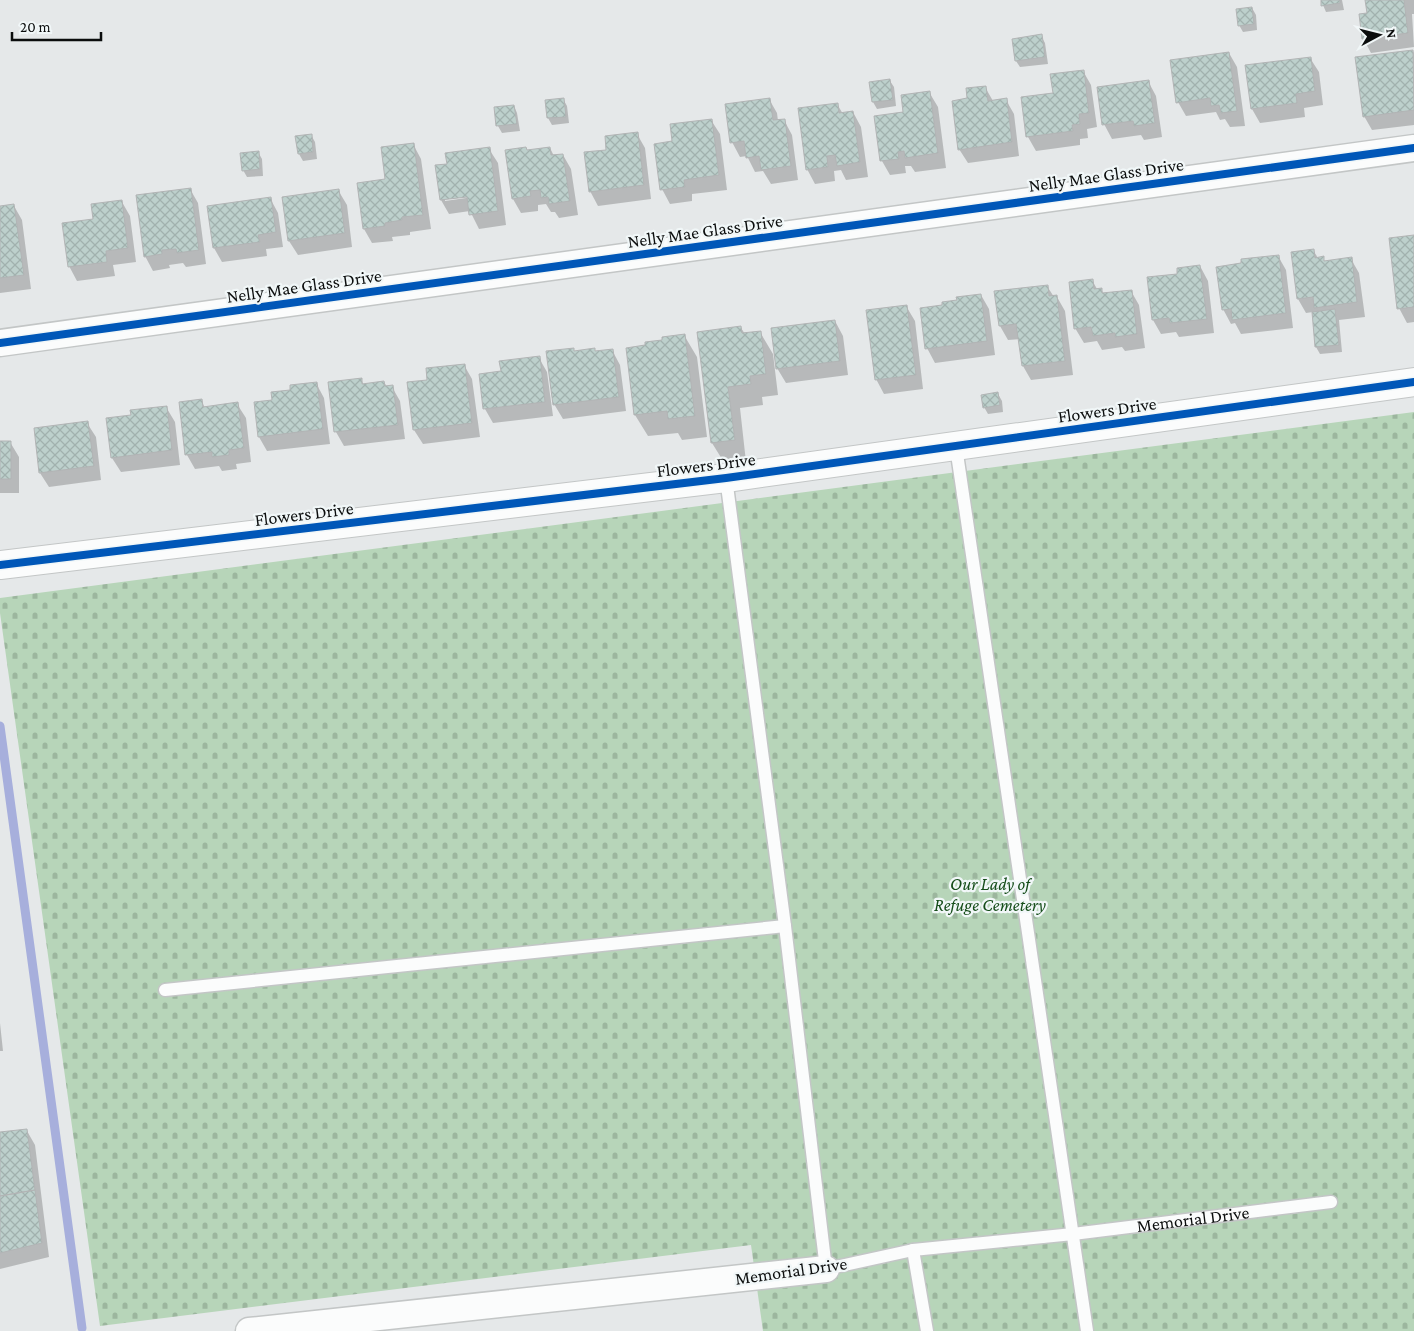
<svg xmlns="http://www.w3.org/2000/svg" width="1414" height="1331" viewBox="0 0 1414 1331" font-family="'Crimson Pro',serif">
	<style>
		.cemetery { fill: url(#cemetery-stones) }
		.shadow { fill: #0003; fill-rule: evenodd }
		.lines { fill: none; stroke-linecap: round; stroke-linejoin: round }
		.stream { stroke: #a7afdc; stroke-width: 9 }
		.building { fill: url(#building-cross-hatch); stroke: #b2b4b5 }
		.service-casing { stroke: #c3c6c6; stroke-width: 15 }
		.minor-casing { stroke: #c3c6c6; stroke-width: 29 }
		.tertiary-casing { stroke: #c3c6c6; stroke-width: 30 }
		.service { stroke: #fbfcfc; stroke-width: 12 }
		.minor { stroke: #fbfcfc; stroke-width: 26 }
		.tertiary { stroke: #fbfcfc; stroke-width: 28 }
		.cycleway-casing { stroke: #f1f7f8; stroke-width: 11 }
		.cycleway { stroke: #0057b8; stroke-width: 8 }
		.labels { text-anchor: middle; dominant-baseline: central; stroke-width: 4.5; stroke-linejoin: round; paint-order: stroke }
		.street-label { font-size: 18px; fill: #0b0d0d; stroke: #f1f7f8 }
		.park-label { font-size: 18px; font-style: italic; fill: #154d19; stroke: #f1f7f8 }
	</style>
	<defs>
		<pattern id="cemetery-stones" width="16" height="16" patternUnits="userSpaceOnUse" patternTransform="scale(1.25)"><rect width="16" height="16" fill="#b7d5b9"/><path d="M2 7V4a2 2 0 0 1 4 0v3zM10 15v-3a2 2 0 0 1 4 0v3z" fill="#9cb69e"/></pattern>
		<pattern id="building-cross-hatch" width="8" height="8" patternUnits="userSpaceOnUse" patternTransform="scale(1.25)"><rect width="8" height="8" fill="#bdd0cc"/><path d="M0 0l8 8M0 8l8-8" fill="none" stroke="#a1b1ae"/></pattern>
	</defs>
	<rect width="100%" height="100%" fill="#e5e8e9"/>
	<path class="cemetery" d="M1414,412v919h-651l-12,-86 -651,81 -100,-713v-15z"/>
	<path class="shadow" d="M1322,0h20l2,10 -18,2 -3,-7z
		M1366,0h48v14h-2l2,33 -43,6 -8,-15 5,-24z
		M1252,8l4,7 1,15 -14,2 -4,-7z
		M1041,36l4,7 3,21 -28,3 -4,-6z
		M1413,51l1,2v72l-42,5 -8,-14z
		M1229,53l8,14 8,59 -15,1 -5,-8 -5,1 -4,-8 -30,4 -8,-14z
		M1310,58l9,14 4,33 -19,3 1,9 -45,6 -8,-14z
		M1083,71l8,14 6,42 -10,2 1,9 -8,1v6l-44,6 -8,-14 27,-43z
		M890,81l4,6 2,19 -19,3 -4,-7z
		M1148,81l8,15 6,41 -18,3 -3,-5 -29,4 -8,-15z
		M985,87l8,14 13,-1 8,14 5,42 -51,7 -9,-14 10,-50z
		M929,92l9,15 8,61 -31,4 -4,-6h-6l1,7 -16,2 -8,-14 -6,-44 28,-3z
		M563,99l4,7 2,17 -17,2 -4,-7 -2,-17z
		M769,99l8,14 1,8 6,-1 8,15 6,45 -27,4 -8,-13 -8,1 -8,-16 -7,1 -8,-15z
		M837,104l6,10 10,-2 8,15 7,50 -22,3 -5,-10 -7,1 1,10 -20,3 -8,-15z
		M514,106l3,7 3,18 -18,2 -4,-7 -3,-18z
		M711,120l9,14 7,56 -35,4v7l-22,3 -8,-15 12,-47z
		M637,134l8,14 6,51 -53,7 -8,-15z
		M311,135l4,7 2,17 -14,2 -4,-7z
		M413,144l8,15 10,70 -21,3v3l-18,2 1,4 -21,2 -8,-14 22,-49z
		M550,148l4,8 9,-1 8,14 7,46 -19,3 -4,-6h-4l-5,-8 -8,1v6l-17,2 -8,-14 15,-48z
		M489,149l9,14 8,62 -27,4 -9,-18 -21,3 -8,-14 -5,-33 12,-2zM473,195v2l-28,4v-3z
		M258,152l4,7 1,17 -16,1 -4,-7z
		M190,189l8,14 8,61 -20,3 -3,-4 -14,2 1,3 -17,3 -8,-15z
		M338,190l9,15 5,42 -54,8 -9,-14z
		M270,198l8,15 5,34 -17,2 1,7 -45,6 -8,-14 -6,-41z
		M122,202l8,14 6,46 -23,3 2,11 -38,5 -8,-15 25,-46z
		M14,206l8,14 9,69 -31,4v-85z
		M1414,237v85l-7,1 -8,-15z
		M1313,250l5,8h5l2,4 26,-3 8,14 6,44 -26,3 3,32 -22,2 -4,-7 -3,-35 -7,1 -8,-14z
		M1278,256l8,14 7,58 -52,6 -6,-11 -4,1 -8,-15z
		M1200,266l8,15 6,52 -35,4 -3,-5 -15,2 -8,-14 26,-45z
		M1092,280l5,9h4l3,5 27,-3 8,14 6,43 -20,3 -3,-4 -20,3 -5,-9 -13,2 -9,-15z
		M1047,286l7,11h3l8,14 8,64 -42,5 -8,-14 -3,-27 -12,1 -8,-14z
		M981,295l8,14 6,46 -60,8 -8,-15 17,-42z
		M906,306l9,15 8,68 -39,5 -8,-15z
		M835,321l8,15 5,39 -62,8 -9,-15z
		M741,328l4,6 15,-2 13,22 5,41 -16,2 1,8 -23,3 6,54 -21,2 -13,-21z
		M684,335l13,22 10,80 -25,3 -4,-7 -30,3 -13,-21 -8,-66 20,-2z
		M573,349l2,3 19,-3 2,3 16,-2 8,15 6,46 -63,8 -9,-15z
		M539,358l8,14 6,44 -60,7 -8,-14 17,-37z
		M464,365l8,14 8,58 -57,7 -9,-14z
		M361,379l3,6 20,-3 3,5h5l8,14 5,38 -61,7 -8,-14 -6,-49z
		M316,383l8,15 6,46 -63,7 -8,-14 -4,-34 19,-2 18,-10z
		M998,394l4,7 1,11 -15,2 -4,-7z
		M201,400l4,8 32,-4 9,14 5,44 -15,2 1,5 -15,2 -3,-5 -24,3 -8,-14z
		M166,407l9,15 5,43 -59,7 -9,-14 20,-42z
		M87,423l9,14 5,43 -52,7 -9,-14z
		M0,442h10l9,15v36h-19z
		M0,1023l3,28h-3z
		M27,1131l8,14 14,112 -49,12v-135z"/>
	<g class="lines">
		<path class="stream" d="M0,726l82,602"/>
	</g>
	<path class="building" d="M1321,0h19v3l-19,3z
		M1365,0h39l4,33 -46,6 -3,-25 8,-1z
		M1252,7l2,17 -16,2 -2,-17z
		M1042,34l3,23 -30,4 -3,-22z
		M1413,50l1,60 -51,7 -8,-60z
		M1229,52l8,59 -16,2 -2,-8 -8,1 -1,-8 -34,5 -6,-43z
		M1311,57l4,34 -19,3 1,9 -46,6 -6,-44z
		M1084,70l5,43 -10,1 1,10 -8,1 1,6 -47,6 -5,-40 32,-4 -3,-19z
		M890,79l3,21 -21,2 -3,-20z
		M1149,80l6,43 -21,3 -1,-5 -31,4 -5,-38z
		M986,86l2,15 19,-3 5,44 -54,8 -6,-49 15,-3 -1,-10z
		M930,91l8,62 -33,5 -1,-7 -6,1 1,7 -19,2 -6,-45 29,-4 -2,-17z
		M564,98l2,19 -19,1 -2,-18z
		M770,98l3,22 12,-1 6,47 -30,4 -2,-14 -13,2 -2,-17 -14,2 -5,-39z
		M838,103l1,10 14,-2 7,51 -23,4 -2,-11 -8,1 1,11 -22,3 -8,-62z
		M514,105l3,19 -21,2 -2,-19z
		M712,119l7,56 -35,5 1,7 -25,3 -6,-46 18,-3 -2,-17z
		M638,132l6,53 -55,7 -5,-40 22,-2 -1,-14z
		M312,134l1,18 -15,2 -3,-18z
		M414,143l9,72 -21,2v3l-17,3v3l-22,3 -6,-46 28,-4 -4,-32z
		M490,147l8,64 -29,4 -2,-18 -27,3 -5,-35 12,-1 -2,-11z
		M526,147l1,3 23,-3 1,8 12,-1 7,47 -21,3 -1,-7 -7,1 -1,-8 -10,1 1,5 -19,3 -7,-49z
		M259,151l1,18 -18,2 -2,-18z
		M191,188l8,62 -22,3 -1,-4 -14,1v4l-18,3 -8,-62z
		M339,189l6,44 -57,8 -6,-44z
		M271,197l5,35 -18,3 2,7 -47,6 -6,-42z
		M122,200l6,48 -22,3 1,11 -39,5 -6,-44 31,-4 -2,-15z
		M14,204l10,71 -24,3v-72z
		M1414,235v72l-17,2 -8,-71z
		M1314,249l1,9 9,-2v5l28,-4 5,45 -43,6 -1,-11 -16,2 -6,-47z
		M1279,255l7,58 -54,7 -1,-11 -9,1 -6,-43 25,-4v-4z
		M1200,265l7,54 -37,4 -1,-5 -17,2 -5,-43 30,-3v-6z
		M1093,279l1,10 8,-1v5l30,-3 5,44 -22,3v-4l-22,3 -2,-9 -17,2 -5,-47z
		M1048,285l1,11 8,-1 8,66 -43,5 -6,-42 -17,2 -5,-35z
		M981,294l6,47 -62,8 -5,-41 22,-3v-3l15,-2 -1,-3z
		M907,305l9,70 -41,5 -9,-70z
		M1335,309l4,36 -24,2 -3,-35z
		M835,320l5,41 -64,8 -5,-41z
		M741,326l1,7 19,-2 5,43 -16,2 1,8 -23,3 7,53 -24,3 -14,-111z
		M685,334l10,82 -27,3 -1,-8 -33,4 -8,-67 19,-3v-3l17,-2v-3z
		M574,348v3l21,-3v3l18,-2 6,48 -66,8 -7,-54z
		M540,356l5,46 -62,7 -4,-35 22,-3 -2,-10z
		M465,364l7,59 -59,7 -6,-48 20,-2 -1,-12z
		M362,378v6l22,-3 1,5 8,-1 5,40 -64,7 -6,-50z
		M317,382l6,47 -65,8 -4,-35 18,-2 -1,-8 19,-2v-5z
		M998,392l2,13 -17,3 -2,-13z
		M202,399l1,8 35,-5 6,46 -15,2v5l-17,2v-5l-27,3 -6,-53z
		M167,406l5,44 -61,8 -5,-40 25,-3 -1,-5z
		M88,421l6,45 -55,7 -5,-45z
		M0,441h11v38h-11z
		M27,1129l8,61 -35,6v-64z
		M35,1190l7,53 -42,10v-57z"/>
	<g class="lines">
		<defs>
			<g id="service">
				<path d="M956,447l131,884"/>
				<path id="s1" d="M726,478l59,448 41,343 87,-19 160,-16 258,-32"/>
				<path d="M165,990l620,-64"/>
				<path d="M913,1250l14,81"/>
			</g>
			<path id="minor" d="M0,343l1414,-195
				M249,1331l577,-62"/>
			<path id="tertiary" d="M0,565l726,-87 688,-96"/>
		</defs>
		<use href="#service" class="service-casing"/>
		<use href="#minor" class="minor-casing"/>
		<use href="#tertiary" class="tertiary-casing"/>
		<use href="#service" class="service"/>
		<use href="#minor" class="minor"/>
		<use href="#tertiary" class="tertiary"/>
		<defs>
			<path id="cycleway" d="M0,343l1414,-195
				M0,565l726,-87 688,-96"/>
		</defs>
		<use href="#cycleway" class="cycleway-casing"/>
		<use href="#cycleway" class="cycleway"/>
	</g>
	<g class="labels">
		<g class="street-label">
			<text transform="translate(1106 175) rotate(-8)">Nelly Mae Glass Drive</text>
			<text transform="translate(705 231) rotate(-8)">Nelly Mae Glass Drive</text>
			<text transform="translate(304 286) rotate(-8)">Nelly Mae Glass Drive</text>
			<text transform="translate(1107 410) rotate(-8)">Flowers Drive</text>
			<text transform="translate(706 465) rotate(-7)">Flowers Drive</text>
			<text transform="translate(304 514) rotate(-7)">Flowers Drive</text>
			<text stroke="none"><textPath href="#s1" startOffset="1168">Memorial Drive</textPath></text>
			<text transform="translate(791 1271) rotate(-8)">Memorial Drive</text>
		</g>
		<g class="park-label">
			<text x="990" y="884">Our Lady of<tspan x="990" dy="21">Refuge Cemetery</tspan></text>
		</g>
	</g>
	<g transform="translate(1379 35) rotate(83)" stroke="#f1f7f8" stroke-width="4" paint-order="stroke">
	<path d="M0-4L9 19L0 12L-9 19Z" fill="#0b0d0d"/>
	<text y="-8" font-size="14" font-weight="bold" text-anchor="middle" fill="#0b0d0d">N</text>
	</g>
	<path d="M12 32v8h89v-8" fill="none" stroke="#0b0d0d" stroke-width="2.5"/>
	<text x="20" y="32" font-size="15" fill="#0b0d0d" stroke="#f1f7f8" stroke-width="4" paint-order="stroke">20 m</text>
</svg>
